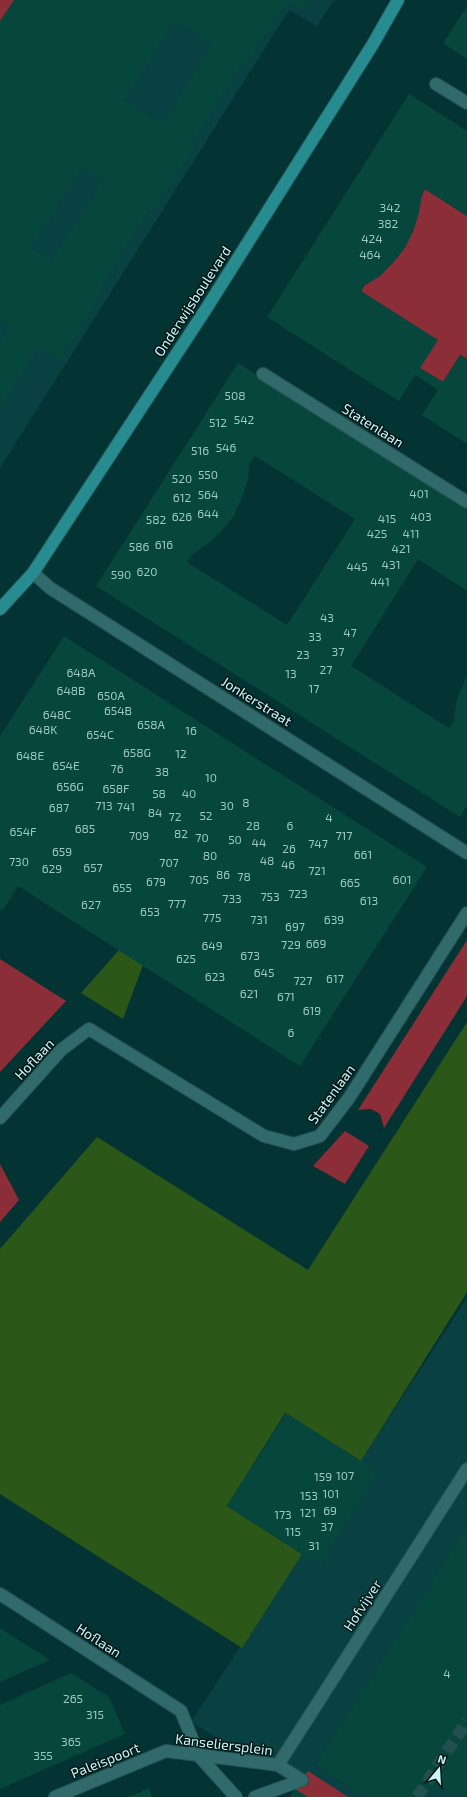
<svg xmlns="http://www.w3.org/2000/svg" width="467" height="1797" viewBox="0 0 467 1797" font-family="'Exo 2',sans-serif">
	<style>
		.built { fill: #094142 }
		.green { fill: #8b2e38 }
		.water { fill: #2b5818 }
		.building { fill: #07463c; fill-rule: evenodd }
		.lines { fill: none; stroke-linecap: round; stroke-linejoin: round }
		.street-tunnel { stroke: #225051; stroke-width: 12; stroke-dasharray: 12 6; stroke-linecap: butt }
		.street-casing { stroke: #245253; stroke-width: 14 }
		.secondary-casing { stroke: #245253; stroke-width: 14 }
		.street { stroke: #316a6b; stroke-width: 12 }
		.secondary { stroke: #268c8f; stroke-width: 12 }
		.labels { text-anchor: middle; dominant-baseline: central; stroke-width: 3; stroke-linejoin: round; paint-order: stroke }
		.number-label { font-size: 12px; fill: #9cc8c7 }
		.street-label { font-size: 14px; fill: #cef4f5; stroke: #011819 }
	</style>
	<rect width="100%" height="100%" fill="#043334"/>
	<path class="built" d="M0,0h334l-17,26 -28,-16 -289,458z
		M467,1298v499h-151l-125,-75z"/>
	<path class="green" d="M0,0h18l-18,30z
		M425,189l42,27v143l-7,-4 -17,27 -23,-14 -59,-77 3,-5c18,-17 40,-32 49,-55 6,-13 5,-30 12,-42z
		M467,940v56l-83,132 -4,-14 -9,-5 -13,1z
		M0,959l66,42 -66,71z
		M345,1131l24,15 -24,38 -32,-18z
		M0,1164l19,36 -19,22z
		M308,1771l40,26h-58z"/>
	<path class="water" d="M119,950l24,15 -20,54 -42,-26z
		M467,1022v270l-106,169 -76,-48 -58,93 75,48 -60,94 -242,-154v-245l97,-112 211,133z"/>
	<path class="building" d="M14,0h296l-7,11 -16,-10 -41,64 -3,-2 -51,80 4,2 -43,67 -4,-2 -50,80 4,3 -43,66 -21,-13 -39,62v-65l10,-16 -10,-6v-300zM175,20l38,24 -51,81 -38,-24zM83,167l20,13 -51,81 -21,-13z
		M467,6v53l-24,-16z
		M409,94l58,37v85l-42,-27 -3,5 -3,19 -6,18 -8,17 -12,15 -13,13 -16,10 -3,5 77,49 -18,28 23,14 17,-27 7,4v85l-45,-29 16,-25 -23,-15 -16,26 -132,-84z
		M238,363l229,145v83l-49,-32 -67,107 98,62 5,-7 2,-18 11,-28v131l-7,11 -364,-231zM255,456l100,63 -68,106 -100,-63 5,-7 15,-11 14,-12 12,-15 8,-17 6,-18 3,-19z
		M64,636l363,231 -127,199 -282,-180 -16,25 -2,-2v-173z
		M286,1413l92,59 -58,93 -93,-59z
		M467,1528v266l-2,3h-5l-23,-14 -9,14h-61l-51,-32z
		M0,1628l50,32 -50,22z
		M71,1673l38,24 16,37 -125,55v-84z
		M149,1788l3,9h-24l17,-7z
		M295,1789l13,8h-18z"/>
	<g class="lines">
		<path class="street-tunnel" d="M417,1797l50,-76"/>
		<defs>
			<path id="street" d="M436,84l31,19
				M263,374l204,128
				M33,573l17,15 417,265
				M0,1118l61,-68 28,-21 175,107 30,8 26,-8 29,-38 118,-185
				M0,1594l181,117 18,45 37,41
				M278,1765l24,15
				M55,1797l111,-46 112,14 189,-296
				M255,1797l47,-17"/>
			<path id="secondary" d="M0,609l33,-36 173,-264 167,-265 25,-44"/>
		</defs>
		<use href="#street" class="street-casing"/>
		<use href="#secondary" class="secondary-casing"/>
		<use href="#street" class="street"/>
		<use href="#secondary" class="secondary"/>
	</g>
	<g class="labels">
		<g class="number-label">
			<text x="390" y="207">342</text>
			<text x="388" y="223">382</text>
			<text x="372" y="238">424</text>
			<text x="370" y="254">464</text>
			<text x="235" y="395">508</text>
			<text x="244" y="419">542</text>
			<text x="218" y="422">512</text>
			<text x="226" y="447">546</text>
			<text x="200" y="450">516</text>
			<text x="208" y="474">550</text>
			<text x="182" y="478">520</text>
			<text x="419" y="493">401</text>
			<text x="208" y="494">564</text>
			<text x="182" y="497">612</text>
			<text x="208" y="513">644</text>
			<text x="182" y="516">626</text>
			<text x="421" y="516">403</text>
			<text x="387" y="518">415</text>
			<text x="156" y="519">582</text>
			<text x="377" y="533">425</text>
			<text x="411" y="533">411</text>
			<text x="164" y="544">616</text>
			<text x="139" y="546">586</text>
			<text x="401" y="548">421</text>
			<text x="391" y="564">431</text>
			<text x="357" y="566">445</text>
			<text x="147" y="571">620</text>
			<text x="121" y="574">590</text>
			<text x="380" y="581">441</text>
			<text x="327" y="617">43</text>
			<text x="350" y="632">47</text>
			<text x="315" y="636">33</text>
			<text x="338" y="651">37</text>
			<text x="303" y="654">23</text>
			<text x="326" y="669">27</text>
			<text x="81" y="672">648A</text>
			<text x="291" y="673">13</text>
			<text x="314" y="688">17</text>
			<text x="71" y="690">648B</text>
			<text x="111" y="695">650A</text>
			<text x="118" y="710">654B</text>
			<text x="57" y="714">648C</text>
			<text x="151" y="724">658A</text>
			<text x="43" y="729">648K</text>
			<text x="191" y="730">16</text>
			<text x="100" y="734">654C</text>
			<text x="137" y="752">658G</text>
			<text x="181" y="753">12</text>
			<text x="30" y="755">648E</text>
			<text x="66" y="765">654E</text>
			<text x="117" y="768">76</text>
			<text x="162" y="771">38</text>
			<text x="211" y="777">10</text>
			<text x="70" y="786">656G</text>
			<text x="116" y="788">658F</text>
			<text x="159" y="793">58</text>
			<text x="189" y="793">40</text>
			<text x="246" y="802">8</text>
			<text x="104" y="805">713</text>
			<text x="227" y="805">30</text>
			<text x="126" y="806">741</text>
			<text x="59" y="807">687</text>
			<text x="155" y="812">84</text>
			<text x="206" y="815">52</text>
			<text x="175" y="816">72</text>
			<text x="329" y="817">4</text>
			<text x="253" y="825">28</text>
			<text x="290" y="825">6</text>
			<text x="85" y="828">685</text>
			<text x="23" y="831">654F</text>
			<text x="181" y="833">82</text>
			<text x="139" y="835">709</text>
			<text x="344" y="835">717</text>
			<text x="202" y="837">70</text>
			<text x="235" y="839">50</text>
			<text x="259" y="842">44</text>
			<text x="318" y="843">747</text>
			<text x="289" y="848">26</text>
			<text x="62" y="851">659</text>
			<text x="363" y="854">661</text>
			<text x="210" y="855">80</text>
			<text x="267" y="860">48</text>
			<text x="19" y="861">730</text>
			<text x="169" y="862">707</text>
			<text x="288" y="864">46</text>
			<text x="93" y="867">657</text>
			<text x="52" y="868">629</text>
			<text x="317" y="870">721</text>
			<text x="223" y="874">86</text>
			<text x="244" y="876">78</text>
			<text x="199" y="879">705</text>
			<text x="402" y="879">601</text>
			<text x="156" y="881">679</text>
			<text x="350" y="882">665</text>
			<text x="122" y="887">655</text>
			<text x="298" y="893">723</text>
			<text x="270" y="896">753</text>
			<text x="232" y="898">733</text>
			<text x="369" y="900">613</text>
			<text x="177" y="903">777</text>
			<text x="91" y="904">627</text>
			<text x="150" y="911">653</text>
			<text x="212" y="917">775</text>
			<text x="259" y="919">731</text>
			<text x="334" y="919">639</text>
			<text x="295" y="926">697</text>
			<text x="316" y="943">669</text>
			<text x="291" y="944">729</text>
			<text x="212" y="945">649</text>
			<text x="250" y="955">673</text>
			<text x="186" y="958">625</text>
			<text x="264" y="972">645</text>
			<text x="215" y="976">623</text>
			<text x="335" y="978">617</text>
			<text x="303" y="980">727</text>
			<text x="249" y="993">621</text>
			<text x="286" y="996">671</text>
			<text x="312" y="1010">619</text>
			<text x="291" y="1032">6</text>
			<text x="345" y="1475">107</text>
			<text x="323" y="1476">159</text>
			<text x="331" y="1493">101</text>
			<text x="309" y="1495">153</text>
			<text x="330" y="1510">69</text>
			<text x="308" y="1512">121</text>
			<text x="283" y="1514">173</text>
			<text x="327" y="1526">37</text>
			<text x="293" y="1531">115</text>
			<text x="314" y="1545">31</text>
			<text x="447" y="1673">4</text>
			<text x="73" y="1698">265</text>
			<text x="95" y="1714">315</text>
			<text x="71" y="1741">365</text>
			<text x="43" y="1755">355</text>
		</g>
		<g class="street-label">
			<text transform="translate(192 301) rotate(-57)">Onderwijsboulevard</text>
			<text transform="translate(373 425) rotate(32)">Statenlaan</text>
			<text transform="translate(257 701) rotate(32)">Jonkerstraat</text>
			<text transform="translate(34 1059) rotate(-47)">Hoflaan</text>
			<text transform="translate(331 1094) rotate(-54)">Statenlaan</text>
			<text transform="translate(362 1605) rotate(-57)">Hofvijver</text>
			<text transform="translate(99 1640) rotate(33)">Hoflaan</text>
			<text transform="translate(224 1744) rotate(7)">Kanseliersplein</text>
			<text transform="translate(105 1760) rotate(-22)">Paleispoort</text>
		</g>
	</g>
	<g transform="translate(439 1769) rotate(18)" stroke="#011819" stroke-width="3" paint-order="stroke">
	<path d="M0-3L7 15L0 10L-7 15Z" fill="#cef4f5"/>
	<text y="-6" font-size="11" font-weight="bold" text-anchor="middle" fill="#cef4f5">N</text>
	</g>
</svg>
